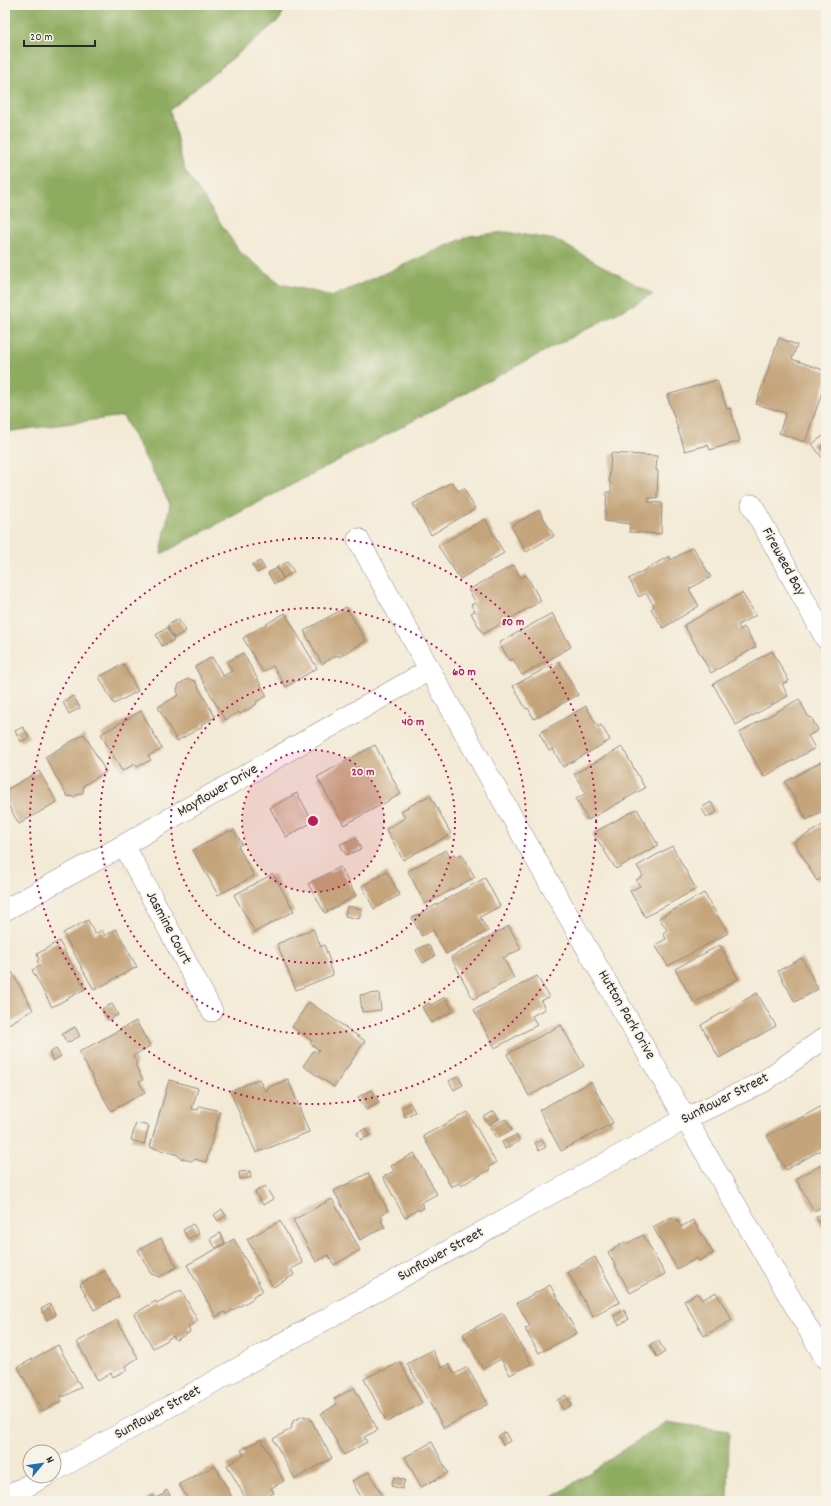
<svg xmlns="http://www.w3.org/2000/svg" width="831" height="1506" viewBox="0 0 831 1506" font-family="Dekko,sans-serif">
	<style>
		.forest { fill: #8eac5f; stroke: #5c6c45 }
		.building { fill: #c4a47a }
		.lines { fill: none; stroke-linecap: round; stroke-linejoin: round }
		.street-casing { stroke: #8f8a80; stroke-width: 22 }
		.street { stroke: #fff; stroke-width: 21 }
		.ring { fill: none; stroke: #c2185b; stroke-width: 2; stroke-dasharray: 2 4 }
		.labels { text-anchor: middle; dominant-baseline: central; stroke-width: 3.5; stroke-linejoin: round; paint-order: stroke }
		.street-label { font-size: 15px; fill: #2b2b2b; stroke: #f7f3e8 }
		.centre { fill: #c2185b; stroke: #f7f3e8; stroke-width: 2 }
		.ring-label { font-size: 12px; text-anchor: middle; font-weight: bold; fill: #c2185b; stroke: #f7f3e8; stroke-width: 3.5; stroke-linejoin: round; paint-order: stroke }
	</style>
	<rect width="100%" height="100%" fill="#f7f3e8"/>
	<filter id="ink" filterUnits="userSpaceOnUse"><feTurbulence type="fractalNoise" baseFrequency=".025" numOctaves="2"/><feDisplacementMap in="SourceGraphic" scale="8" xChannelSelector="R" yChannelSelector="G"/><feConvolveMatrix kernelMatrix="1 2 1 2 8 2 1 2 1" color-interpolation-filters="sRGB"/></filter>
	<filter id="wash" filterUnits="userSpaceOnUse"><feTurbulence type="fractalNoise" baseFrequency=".012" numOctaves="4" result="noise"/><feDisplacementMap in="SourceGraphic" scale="16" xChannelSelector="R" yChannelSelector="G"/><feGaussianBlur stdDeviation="0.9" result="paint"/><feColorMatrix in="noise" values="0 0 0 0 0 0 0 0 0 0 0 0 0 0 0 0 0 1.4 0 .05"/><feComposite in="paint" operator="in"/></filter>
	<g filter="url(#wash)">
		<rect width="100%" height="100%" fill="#f3ead5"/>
		<path class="forest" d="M5,5h281l-6,14 -110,91 14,59 56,83 41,32 52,12 136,-60 37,-4 50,8 97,54 -492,260 9,-50 -47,-88 -118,16z
			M666,1422l63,9 -1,70h-181z"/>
		<g id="blocks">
			<path class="building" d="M779,338l18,7 -5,14 34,12v10l-21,61 -26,-9 7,-20 -30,-9z
				M717,380l10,29 3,-1 10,33 -30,9 -2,-5 -23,6 -18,-56z
				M826,434v29l-14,-19z
				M611,453l46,3 -1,14 2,1 -1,27h-8l-1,4 14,1 -1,31 -32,-2 1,-8 -25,-3 2,-29h4v-9l-2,-1z
				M452,482l6,9 6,-3 11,21 -44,26 -18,-31z
				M539,510l15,26 -28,16 -15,-26z
				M485,519l19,34 -44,26 -22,-33z
				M693,547l18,30 -22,12 10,17 -36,22 -12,-19 3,-3 -8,-13 -7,4 -10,-18 40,-23 2,4z
				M260,561l5,8 -8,4 -5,-8z
				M288,562l6,10 -11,6 -6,-11z
				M514,565l7,13 5,-3 15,26 -58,33 -12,-21 4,-2 -4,-6 5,-3 -8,-12z
				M277,568l6,11 -9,5 -6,-11z
				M742,593l14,22 -18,10 2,5 4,-3 12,20 -45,26 -27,-48z
				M346,607l20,34 -27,16 -1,-2 -16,9 -18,-33z
				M285,613l32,55 -31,19 -13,-21 -10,6 -20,-34z
				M552,613l19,34 -49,28 -9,-16 -3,2 -11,-18z
				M178,619l8,12 -12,7 -7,-12z
				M167,628l7,12 -12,6 -6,-11z
				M772,651l17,30 -7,3 6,12 -52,29 -23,-41z
				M243,653l24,43 -11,6 1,2 -17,10 -1,-2 -14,8 -30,-53 17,-10 11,19 9,-5 -5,-9z
				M559,661l19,34 -44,24 -6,-11 -2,1 -13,-23z
				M123,664l15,27 -24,13 -15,-27z
				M188,679l7,2 20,36 -14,8 1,2 -25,14 -19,-34 21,-12 -2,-4 2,-7z
				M73,696l7,12 -11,6 -6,-12z
				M799,699l10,19 2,-1 7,13 -10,6 7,12 -51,29 -25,-44z
				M586,706l12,21 3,-2 9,15 -47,27 -10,-18 -4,2 -10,-18z
				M141,711l21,38 -14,7 3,4 -14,7 -2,-3 -13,7 -21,-37z
				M23,727l6,10 -8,5 -6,-11z
				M84,734l22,38 -22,13 -1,7 -9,5 -7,-1 -22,-39z
				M375,745l26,49 -57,31 -27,-48z
				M622,747l23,41 -57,32 -12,-21 10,-6 -12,-19z
				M826,759v50l-19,11 -22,-38z
				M39,771l18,31 -38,22 -14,-24v-9z
				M297,793l16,29 -27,15 -16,-29z
				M430,795l21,39 -48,26 -17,-31 19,-11 -4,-7z
				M711,802l6,10 -10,5 -6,-9z
				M637,809l21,36 -42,24 -23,-36z
				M826,823v53l-9,5 -23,-39z
				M234,830l8,14 -4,2 16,30 -36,19 -25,-45 36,-19 1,1z
				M356,838l5,11 -15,6 -6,-11z
				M672,846l24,43 -51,28 -15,-26 10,-5 -4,-6 7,-4 -6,-10z
				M446,850l4,7 4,-3 2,3 5,-3 14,23 -50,27 -17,-33z
				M340,867l16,29 -31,17 -17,-29z
				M387,872l13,23 -26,14 -12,-23z
				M273,874l21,37 -39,21 -21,-37z
				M485,878l15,28 -20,11 8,14 -42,23 -13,-24 -11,6 -10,-18z
				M704,893l24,40 -60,33 -13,-21 11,-6 -3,-6 4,-3 -8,-12z
				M347,906l15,3 -3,10 -14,-3z
				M88,920l7,14 7,-4 3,6 11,-7 21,38 -43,23 -31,-57z
				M509,926l12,23 -18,9 11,20 -41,21 -22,-42z
				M313,929l8,18 3,-2 7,19 -2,1 4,10 -37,15 -19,-46z
				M59,941l26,48 -33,18 -20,-37 8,-4 -3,-5 2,-1 -2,-6z
				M428,944l7,12 -12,7 -7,-13z
				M720,945l18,34 -44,24 -19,-34z
				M802,958l16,31 -23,13 -17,-31z
				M12,972l21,38 -28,16v-50z
				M537,976l12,21 -8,4 4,8 -13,7 5,9 -42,23 -21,-38z
				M379,993l2,17 -19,2 -2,-17z
				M757,993l19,33 -57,32 -18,-33z
				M445,997l8,14 -22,12 -9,-16 7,-4 2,2z
				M309,1002l56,39 -31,46 -31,-21 11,-16 3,3 2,-3 -9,-7 2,-2 -20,-14z
				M112,1004l6,11 -10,5 -6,-11z
				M136,1021l14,25 -17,10 4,7 -2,2 8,15 -4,2 6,10 -34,19 -32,-59z
				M561,1025l23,41 -55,30 -22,-42z
				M75,1027l5,9 -13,7 -5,-9z
				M56,1049l5,7 -8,5 -4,-8z
				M458,1076l5,9 -9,5 -5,-9z
				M259,1079l6,12 3,-1 -1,-2 21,-9 21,53 -53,21 -26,-62z
				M169,1080l29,8 -6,21 6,1 2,-4 20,5 -14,51 -12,-3 -3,2 -11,-3 -2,-3 -28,-8z
				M591,1082l22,41 -52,28 -22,-41z
				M372,1090l7,13 -13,7 -8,-13z
				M410,1103l5,9 -10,5 -4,-9z
				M824,1105l2,4v38l-40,23 -19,-34z
				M494,1111l5,8 -10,6 -5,-8z
				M468,1112l28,51 -8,4 2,3 -16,8 -13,8 -2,-3 -8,4 -28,-51z
				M506,1119l6,11 -16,8 -6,-11z
				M136,1123l13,3 -5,18 -13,-4z
				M366,1128l4,7 -9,5 -4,-7z
				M516,1135l4,6 -15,8 -3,-7z
				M542,1140l4,7 -7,4 -4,-8z
				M414,1153l23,41 -16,9 3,5 -5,3 -1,-2 -13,9 -22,-41 11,-6 -3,-5z
				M826,1162v43l-12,6 -18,-32z
				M250,1171l1,7 -11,1 -1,-7z
				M368,1173l20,38 -7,4 2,5 -2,1 4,6 -25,13 -26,-49z
				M265,1186l8,13 -10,6 -8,-13z
				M332,1199l28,51 -26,15 -6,-10 -12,7 -23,-42z
				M222,1209l4,7 -8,5 -4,-6z
				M826,1212v22l-10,-17z
				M675,1216l6,11 12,-7 20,33 -14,8 -2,-3 -20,11 -24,-42 18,-10 1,1z
				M280,1221l23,42 -12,6 3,6 -21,12 -26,-48z
				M193,1224l6,10 -11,5 -5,-9z
				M220,1233l5,10 -9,5 -6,-9z
				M643,1235l22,39 -35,19 -22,-41 17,-10 1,2z
				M161,1238l16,29 -18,10 -8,-3 -13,-24z
				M234,1239l29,52 -10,5 1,2 -28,16 -1,-2 -9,5 -29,-52z
				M595,1257l25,45 -27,15 -25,-45z
				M105,1271l14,26 -25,13 -14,-26z
				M550,1285l27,48 -38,20 -14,-24 5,-3 -13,-23z
				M181,1290l17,31 -10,6 2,5 -14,8 -3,-4 -5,3v1l-15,8 -19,-34 22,-13 1,2z
				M716,1292l16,28 -28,16 -20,-35 13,-8 5,7z
				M50,1304l6,11 -9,5 -6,-11z
				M624,1310l5,9 -10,6 -5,-9z
				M503,1313l28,51 -21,11 -9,-16 -18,10 -20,-35z
				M117,1320l21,38 -13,8 2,4 -14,7 -2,-4 -13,8 -21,-39z
				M658,1340l7,12 -8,5 -7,-12z
				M58,1345l23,42 -18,10 -1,-2 -2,2 2,4 -20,10 -24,-44z
				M432,1350l10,18 7,-4 6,10 12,-7 21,37 -44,24 -37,-64z
				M400,1362l22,41 -35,19 -23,-43 18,-9 1,1z
				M354,1388l24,42 -14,7 3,5 -23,13 -23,-41 16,-10 -3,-5z
				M566,1395l5,10 -8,5 -6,-10z
				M303,1416l7,2 22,40 -37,21 -22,-40 18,-10 2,-8z
				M505,1432l5,9 -7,4 -5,-9z
				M261,1439l23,42 -13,7 3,5 -15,8h-12l-20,-36 17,-10 -3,-5z
				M432,1442l16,31 -27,14 -16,-30z
				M215,1466l19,35h-45l-10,-17z
				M369,1472l14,25 -6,4h-14l-11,-20z
				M394,1477l11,3 -3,9 -11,-3z
				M167,1490l6,11h-26l-1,-2 7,-4 2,4 10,-6 -1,-1z"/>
		</g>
	</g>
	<g filter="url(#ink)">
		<use href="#blocks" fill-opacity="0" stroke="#8f8a80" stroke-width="1"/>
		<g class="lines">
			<defs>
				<path id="street" d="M752,505l74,134
					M358,539c150,277 309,549 468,820
					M124,845l88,166
					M5,910l119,-65 305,-175
					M54,1471l631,-352 78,-37 63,-45
					M5,1498l40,-22"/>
			</defs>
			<use href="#street" class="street-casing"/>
			<use href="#street" class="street"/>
		</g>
	</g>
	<circle cx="313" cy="821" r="71" fill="#c2185b" fill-opacity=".12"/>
	<g class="ring">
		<circle cx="313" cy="821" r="71"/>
		<circle cx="313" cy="821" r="142"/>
		<circle cx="313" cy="821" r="213"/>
		<circle cx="313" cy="821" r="283"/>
	</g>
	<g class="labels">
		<g class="street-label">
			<text transform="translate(783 562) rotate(61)">Fireweed Bay</text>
			<text transform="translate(218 791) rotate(-30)">Mayflower Drive</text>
			<text transform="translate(168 928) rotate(62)">Jasmine Court</text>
			<text transform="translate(626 1015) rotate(60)">Hutton Park Drive</text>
			<text transform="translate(725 1099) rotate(-27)">Sunflower Street</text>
			<text transform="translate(441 1255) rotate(-29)">Sunflower Street</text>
			<text transform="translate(158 1413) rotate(-29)">Sunflower Street</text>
		</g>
	</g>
	<circle cx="313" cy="821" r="6" class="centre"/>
	<g class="ring-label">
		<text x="513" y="625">80 m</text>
		<text x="464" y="675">60 m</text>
		<text x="413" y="725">40 m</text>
		<text x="363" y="775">20 m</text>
	</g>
	<rect width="831" height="1506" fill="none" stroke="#f7f3e8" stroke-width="20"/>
	<g transform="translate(42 1464) rotate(61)"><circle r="19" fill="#f7f3e8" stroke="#a5a39c"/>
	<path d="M0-3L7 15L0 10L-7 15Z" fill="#1f6fb2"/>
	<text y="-6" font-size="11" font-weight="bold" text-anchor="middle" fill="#2b2b2b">N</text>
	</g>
	<path d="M24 40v6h71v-6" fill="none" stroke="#2b2b2b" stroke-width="2"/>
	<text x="30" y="40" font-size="12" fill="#2b2b2b" stroke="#f7f3e8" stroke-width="3" paint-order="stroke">20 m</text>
</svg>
